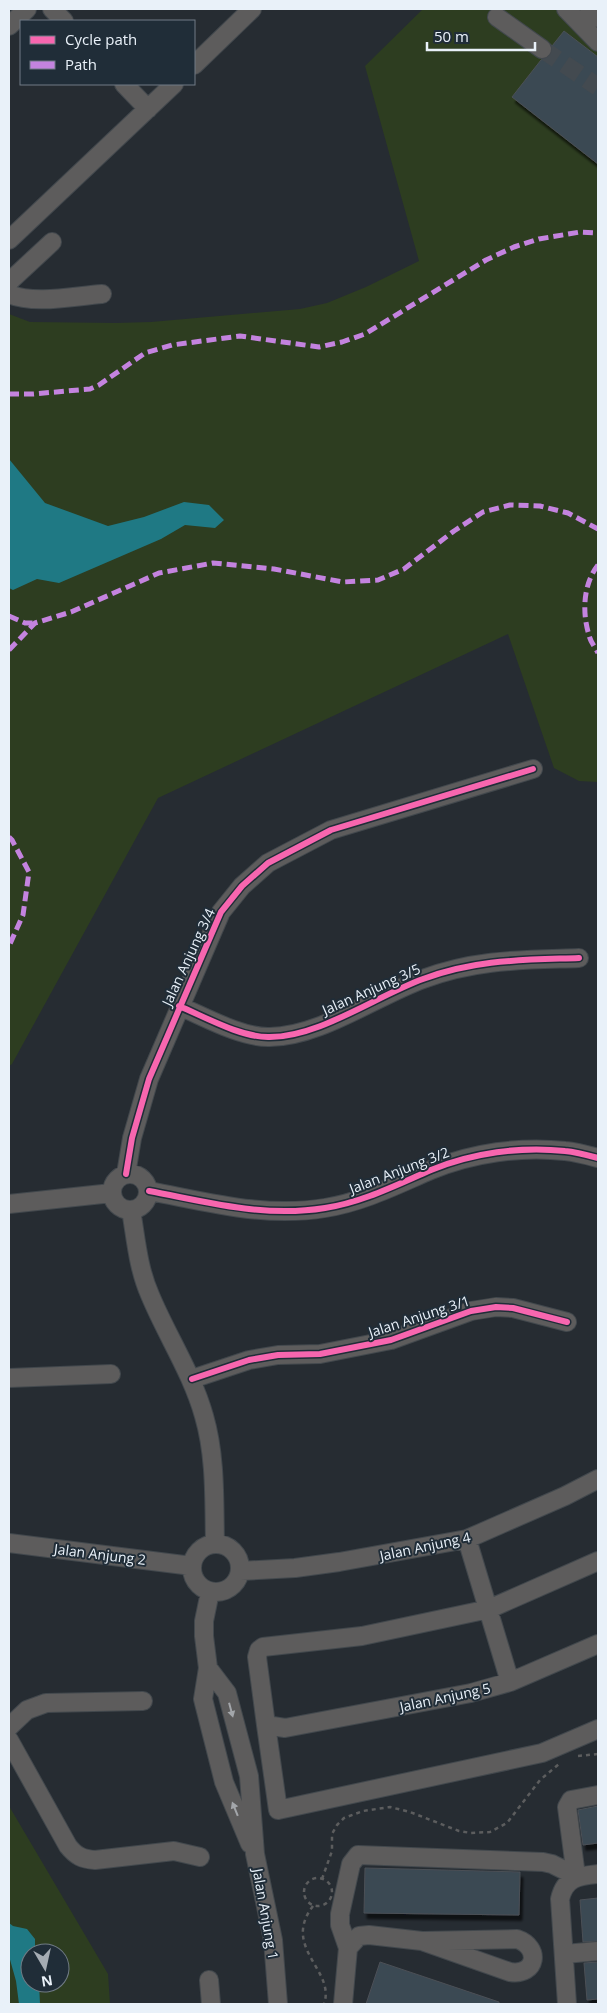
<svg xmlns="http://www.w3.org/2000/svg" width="607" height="2013" viewBox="0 0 607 2013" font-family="'Open Sans',sans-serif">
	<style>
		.green { fill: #2d3d20; fill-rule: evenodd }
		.water { fill: #1f7984 }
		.building { fill: #3b4852; stroke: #4b5056; filter: url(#shadow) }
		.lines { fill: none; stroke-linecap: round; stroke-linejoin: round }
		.minor-tunnel { stroke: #434a50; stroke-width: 18; stroke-dasharray: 18 9; stroke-linecap: butt }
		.minor-casing { stroke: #42484d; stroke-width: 20 }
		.path { stroke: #5c5d5e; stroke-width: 2.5; stroke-dasharray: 4 4; stroke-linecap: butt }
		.minor { stroke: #5d5c5c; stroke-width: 18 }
		.quiet { stroke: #c483df; stroke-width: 5; stroke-dasharray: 10 5; stroke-linecap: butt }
		.cycleway-casing { stroke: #202d38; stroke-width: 9 }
		.cycleway { stroke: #f766af; stroke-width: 6 }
		.oneway { fill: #a3a6aa }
		.labels { text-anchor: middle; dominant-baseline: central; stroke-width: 4; stroke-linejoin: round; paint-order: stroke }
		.street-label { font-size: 14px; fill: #e9f1f9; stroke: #202d38 }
	</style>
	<defs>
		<filter id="shadow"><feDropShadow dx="3" dy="5.5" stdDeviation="1" flood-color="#0009"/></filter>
	</defs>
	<rect width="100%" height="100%" fill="#262c32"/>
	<path class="green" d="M423,9h175v773l-19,-1 -25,-13 -46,-134 -350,164 -146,266 -3,2v-752l21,8 86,1 35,-1 149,-13 27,-6 39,-16 53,-26 -54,-195z
		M9,1806l99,168 2,30h-101zM30,1953h30v30h-30z"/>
	<path class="water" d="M9,459l36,44 63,23 36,-9 40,-15 25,3 15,15 -9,8 -30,-3 -24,14 -102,44 -22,-4 -24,11 -4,-2z
		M9,1923l4,3 14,3 8,10v14h-5v30h9l1,21h-21l-3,-23 -7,-25z"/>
	<path class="building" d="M564,31l34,26v107l-86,-67 29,-37 9,-4 2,-10z
		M598,1806v37l-15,2 -5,-35z
		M365,1868l155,4 -1,43 -155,-2z
		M598,1898v43l-15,1 -3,-42z
		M380,1962l119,40v2h-133z
		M598,1962v37l-11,1 -3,-37z"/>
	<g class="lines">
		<path class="minor-tunnel" d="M542,49l56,38"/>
		<defs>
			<path id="minor" d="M52,9l12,12
				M566,9l32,33
				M589,9l9,9
				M497,17l45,32
				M9,26l18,-17
				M194,65l58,-56
				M124,84l24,25
				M9,240l165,-156
				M9,282l43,-40
				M9,294c26,11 65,2 93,0
				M179,1006c26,11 61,31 89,31 50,1 108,-41 155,-58 53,-20 101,-19 156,-21
				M112 1192a18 18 0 1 1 36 0a18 18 0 1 1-36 0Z
				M126,1174l6,-36 17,-59 72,-167 21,-26 26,-23 63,-33 202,-61
				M149,1191c59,11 115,27 176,17 38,-6 71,-23 106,-38 41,-17 90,-24 134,-19 11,1 22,4 33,7
				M9,1204l103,-11
				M131,1210c5,29 7,58 19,85 17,41 42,78 54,121 12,41 10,86 11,128
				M9,1378l102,-4
				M192,1379l57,-19 29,-5 42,-1 71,-14 80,-29 25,-4 17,1 54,14
				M467,1539l43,143
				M9,1543l183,23
				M192 1568a24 24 0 1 1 48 0a24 24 0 1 1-48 0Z
				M598,1561l-109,48 -127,27 -99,11 -4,3 -2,7 9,68 19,3 186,-35 39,-11 88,-38
				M240,1571l55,-3 44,-6 128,-23 98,-43 33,-17
				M210,1592l-6,29v15l4,32 -5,31 21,83 26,62
				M208,1668l19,25 22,83 6,78 18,86 5,64
				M266,1725l12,85 264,-57 56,-24
				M9,1727l18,-17 19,-7 97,-2
				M9,1740l59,106c8,10 14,13 27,14l79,-9 26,6
				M576,1876l-9,-69 4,-7 27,-5
				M348,1948l-8,-23v-11l11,-50 7,-9 185,7 9,2 24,12
				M565,1954l33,-3
				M209,1980l2,24
				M343,2004l5,-56 11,-12 10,-1 53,6 95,-2c24,8 20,37 -7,33l-88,-31
				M567,2004l-7,-105c5,-22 19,-23 38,-25"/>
		</defs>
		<use href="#minor" class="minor-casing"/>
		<path class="path" d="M578,1756l20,-2
			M304 1892a14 14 0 1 1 28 0a14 14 0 1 1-28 0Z
			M322,1879l10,-28v-17l5,-9 7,-7 19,-7 27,-4 20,5 49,19 12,2 19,-1 17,-9 33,-43 19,-16
			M313,1906c-32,42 23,64 11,98"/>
		<use href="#minor" class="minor"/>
		<path class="quiet" d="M9,394h24l57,-5 9,-4 46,-32 27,-8 68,-9 79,11 23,-5 23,-8 121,-74 28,-13 25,-8 41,-7 18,1
			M598,565c-15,19 -16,48 -9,70 1,6 6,12 9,18
			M9,616l16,7h10
			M9,650l26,-27 36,-11 88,-39 54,-10 61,6 69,13 35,-2 26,-11 50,-38 29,-19 27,-7 30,1 28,7 30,16
			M9,837l3,3 17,32 -6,43 -14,31"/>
		<defs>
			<path id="cycleway" d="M179,1006c26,11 61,31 89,31 50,1 108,-41 155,-58 53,-20 101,-19 156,-21
				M126,1174l6,-36 17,-59 72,-167 21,-26 26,-23 63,-33 202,-61
				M149,1191c59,11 115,27 176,17 38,-6 71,-23 106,-38 41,-17 90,-24 134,-19 11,1 22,4 33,7
				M192,1379l57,-19 29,-5 42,-1 71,-14 80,-29 25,-4 17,1 54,14"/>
		</defs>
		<use href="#cycleway" class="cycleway-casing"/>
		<use href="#cycleway" class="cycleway"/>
	</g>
	<defs><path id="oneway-solid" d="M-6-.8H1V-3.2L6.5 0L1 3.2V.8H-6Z" transform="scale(1.25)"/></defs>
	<g class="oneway">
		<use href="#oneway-solid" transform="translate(231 1710) rotate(75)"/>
		<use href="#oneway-solid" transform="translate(235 1809) rotate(-112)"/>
	</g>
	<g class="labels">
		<g class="street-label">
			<text transform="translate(188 957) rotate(-65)">Jalan Anjung 3/4</text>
			<text transform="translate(371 989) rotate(-24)">Jalan Anjung 3/5</text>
			<text transform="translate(399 1170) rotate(-21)">Jalan Anjung 3/2</text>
			<text transform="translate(419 1316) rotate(-18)">Jalan Anjung 3/1</text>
			<text transform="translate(425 1546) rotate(-12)">Jalan Anjung 4</text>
			<text transform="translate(100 1554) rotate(7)">Jalan Anjung 2</text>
			<text transform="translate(445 1697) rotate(-12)">Jalan Anjung 5</text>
			<text transform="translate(266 1914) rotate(80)">Jalan Anjung 1</text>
		</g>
	</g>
	<rect width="607" height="2013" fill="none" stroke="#e9f1f9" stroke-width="20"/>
	<rect x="20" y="20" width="175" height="65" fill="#202d38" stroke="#707b85"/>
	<rect x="30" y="36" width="25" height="8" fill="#f766af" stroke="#707b85"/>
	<text x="65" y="45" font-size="15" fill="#e9f1f9">Cycle path</text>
	<rect x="30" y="61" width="25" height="8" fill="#c483df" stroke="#707b85"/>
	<text x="65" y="70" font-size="15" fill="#e9f1f9">Path</text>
	<g transform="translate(45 1968) rotate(171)"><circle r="24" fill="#202d38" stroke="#707b85"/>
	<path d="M0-4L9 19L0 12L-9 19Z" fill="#a5acb3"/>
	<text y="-8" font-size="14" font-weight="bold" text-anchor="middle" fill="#e9f1f9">N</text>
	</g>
	<path d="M427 42v8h108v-8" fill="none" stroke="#e9f1f9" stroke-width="2.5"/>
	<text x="434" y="42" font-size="15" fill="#e9f1f9" stroke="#202d38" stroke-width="4" paint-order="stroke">50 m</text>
</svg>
